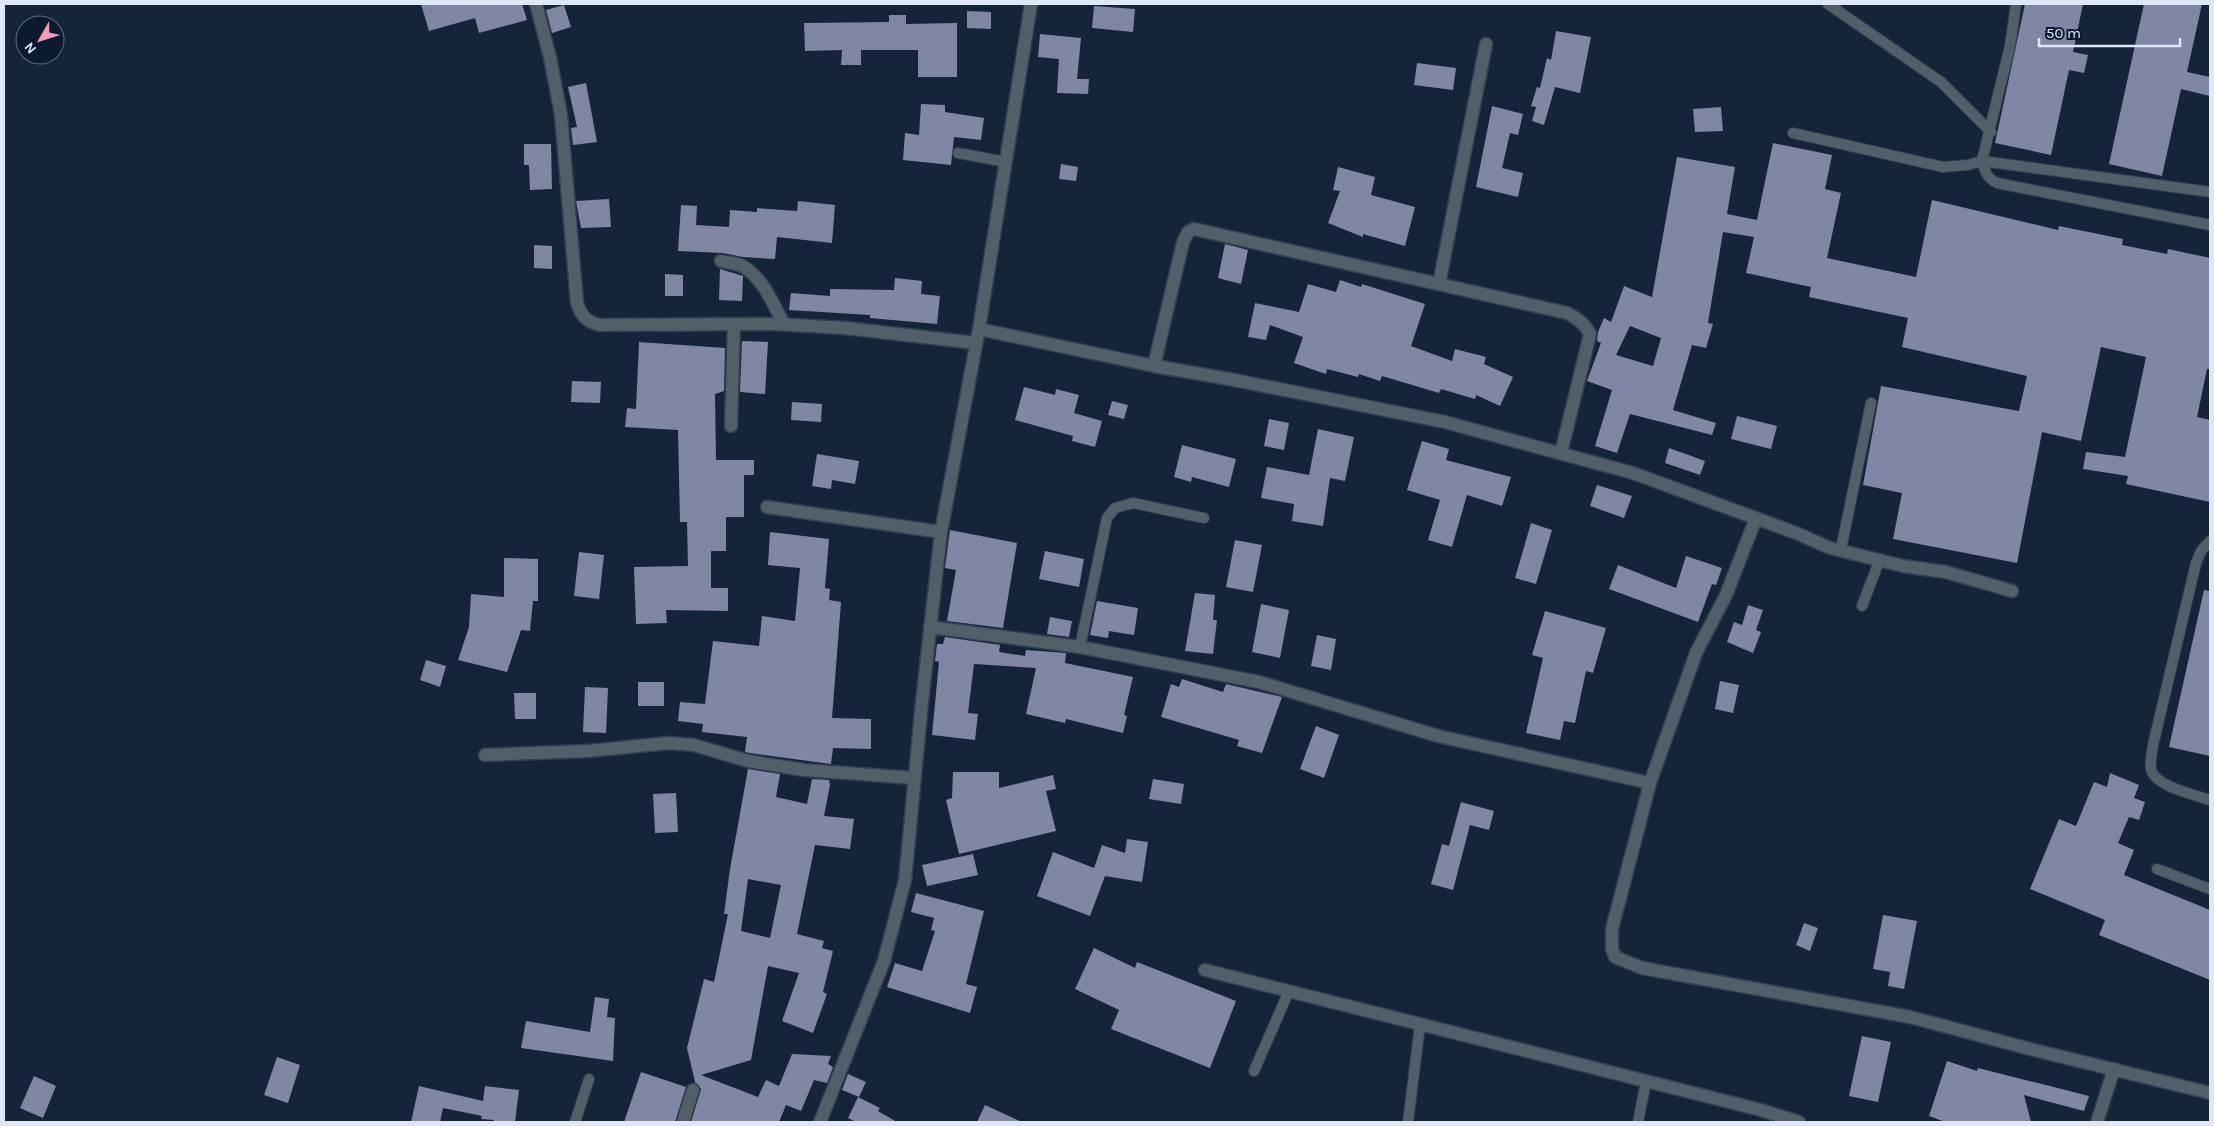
<svg xmlns="http://www.w3.org/2000/svg" width="2214" height="1126" viewBox="0 0 2214 1126" font-family="Karla,sans-serif">
	<style>
		.building { fill: #8186a4; fill-rule: evenodd }
		.lines { fill: none; stroke-linecap: round; stroke-linejoin: round }
		.lane-casing { stroke: #313f53; stroke-width: 12 }
		.street-casing { stroke: #313f53; stroke-width: 15 }
		.lane { stroke: #535f68; stroke-width: 10 }
		.street { stroke: #535f68; stroke-width: 12 }
	</style>
	<rect width="100%" height="100%" fill="#152439"/>
	<path class="building" d="M421,4h101l5,16 -48,13 -4,-15 -46,13z
		M2025,4h58l-10,48 15,3 -4,18 -15,-3 -18,85 -56,-12z
		M2144,4h58l-15,68 23,5v19l-29,-7 -19,87 -53,-12z
		M564,5l7,22 -19,6 -6,-23z
		M1094,6l41,3 -2,23 -41,-4z
		M967,11l24,1v17l-24,-1z
		M889,15h17v9l51,-1v54h-39v-27h-57v15h-20l1,-15 -37,1 -1,-28 85,-1z
		M1556,31l35,6 -11,56 -25,-6 -11,38 -12,-4 4,-14 -5,-1 6,-19 3,1 7,-30 4,2z
		M1040,34l41,4 -4,41h12l-1,15 -31,-1 2,-34 -21,-2z
		M1417,63l39,5 -3,22 -39,-5z
		M586,83l11,59 -24,3 -2,-17 6,-1 -9,-40z
		M921,104l24,1v7l39,6 -3,22 -27,-3 -3,28 -48,-5 2,-27 14,2z
		M1492,106l31,8 -5,21 -8,-2 -8,35 21,5 -5,24 -42,-10z
		M1721,107l2,24 -28,1 -2,-23z
		M1773,143l59,12 -7,34 16,4 -14,65 89,19 16,-77 126,30 1,-4 64,13 -1,6 45,9 1,-5 42,9v111h-3l-10,48 13,3v82l-84,-18 2,-8 -45,-7 3,-17 39,5 21,-100 -45,-10 -20,94 -39,-9 -25,131 -124,-24 9,-46 -39,-8 18,-99 138,25 8,-35 -125,-29 6,-29 -99,-21 2,-10 -65,-14 8,-36 -31,-5 -15,91 5,1 -7,24 -14,-3 -19,65 43,13 -4,12 -82,-21 -13,39 -22,-7 17,-56 -25,-9 14,-38 -4,-2 1,-9 6,-14 7,4 13,-36 28,11 25,-140 58,10 -8,47 30,6zM1630,326l31,12 -8,28 -37,-11z
		M524,144h27l1,45 -22,1 -1,-25h-5z
		M1061,164l17,3 -2,14 -17,-2z
		M1338,167l37,10 -4,18 44,12 -10,39 -42,-12v3l-35,-14 12,-32 -7,-1z
		M609,199l2,28 -30,1 -5,-27z
		M798,201l37,4 -3,38 -55,-6 -2,22 -32,-2 -20,-4 -45,-2 3,-46 16,1 -1,19 33,2 1,-17 27,2v-4l40,3z
		M1225,244l23,6 -7,34 -23,-6z
		M534,245l18,1v23l-18,-1z
		M720,269l23,7 -1,25 -23,-1z
		M665,274l18,1v21h-18z
		M895,278l27,3 -1,13 19,2 -3,28 -67,-6v-3l-81,-5 2,-17 39,3v-7l64,1z
		M1340,280l21,7 1,-3 63,20 -14,42 41,15 3,-12 31,8 -2,7 29,13 -13,29 -24,-11 -1,4 -34,-10 -2,4 -57,-17 -2,5 -21,-7 -1,3 -31,-8 -1,5 -32,-11 9,-26 -33,-12 -4,15 -18,-3 7,-34 44,9 9,-28 28,8z
		M742,341l26,1 -3,52 -25,-2z
		M639,342l86,6 -1,43 -9,3 1,66h38v15h-10v42h-18v34h-15v37h17v23l-62,-1 1,13 -31,1 -2,-57 54,-1 -1,-44h-7l-2,-92 -53,-3 2,-19 9,1z
		M572,381l29,1 -1,21 -29,-1z
		M1024,387l31,8 1,-6 23,6 -5,18 28,8 -7,26 -23,-6 1,-5 -58,-16z
		M1112,401l16,4 -4,14 -16,-4z
		M792,402l30,2 -1,18 -30,-2z
		M1737,416l40,10 -6,23 -40,-10z
		M1269,419l20,4 -5,27 -20,-4z
		M1318,429l36,8 -9,44 -15,-3 -7,48 -31,-5 2,-17 -33,-6 6,-31 42,8z
		M1422,441l27,8 -3,11 65,17 -9,29 -35,-11 -15,52 -24,-7 12,-40 -33,-10z
		M1182,445l54,14 -7,28 -37,-10 -1,5 -17,-5z
		M1669,448l36,13 -5,14 -35,-12z
		M817,454l42,7 -4,23 -23,-4 -1,9 -19,-3z
		M1597,485l35,11 -8,22 -34,-12z
		M1531,523l21,7 -16,54 -21,-6z
		M950,530l67,13 -14,85 -56,-7 9,-51 -11,-2z
		M770,532l59,7 -4,49 5,1 -1,11 12,2 -9,116 39,1v30l-38,-1 -2,16 -81,-11 -5,-1 2,-15 -45,-5 1,-8 -25,-3 2,-19 25,2 8,-63 46,5 3,-30 33,5 5,-53 -32,-3z
		M1235,540l27,5 -9,47 -27,-5z
		M1045,551l39,8 -5,28 -40,-8z
		M579,552l25,3 -5,44 -25,-3z
		M1686,556l36,12 -6,17 -4,-1 -14,38 -89,-33 9,-24 58,23z
		M504,558l34,1v42h-5l-3,30 -9,-1 -14,42 -49,-12 11,-33 2,-33 33,3z
		M2204,590l6,1v165l-41,-9z
		M1195,593l20,2 -2,25h4l-4,34 -28,-3z
		M1097,601l41,7 -4,27 -25,-4 -1,7 -18,-3z
		M1261,604l28,6 -9,48 -28,-6z
		M1748,605l15,5 -7,20 5,2 -8,21 -26,-11 7,-20 8,3z
		M1545,611l61,17 -13,45 -7,-2 -11,52 -11,-2 -4,19 -34,-7 17,-75 -11,-3z
		M1050,617l22,4 -3,16 -22,-3z
		M1317,635l19,4 -5,31 -20,-4z
		M945,637l55,8 -1,7 26,4 1,-6 40,3 -1,10 68,14 -9,38 3,1 -4,17 -57,-14 -1,4 -39,-9 10,-46 -62,-4 -6,49 10,1 -3,26 -43,-5 7,-73 -4,-1 2,-17h6z
		M426,660l20,6 -6,21 -20,-7z
		M1182,679l41,13 3,-8 56,13 -20,56 -25,-7 2,-6 -78,-23 10,-33 8,3z
		M1720,681l19,4 -6,28 -18,-4z
		M638,682h26v24h-26z
		M585,687l23,1 -2,45 -23,-1z
		M514,693h22v26h-21z
		M1316,726l23,9 -15,43 -24,-9z
		M748,769l32,5 -4,23 31,7 5,-25 17,1 1,5 -6,31 30,3 -4,30 -35,-4 -18,89 27,7 -2,7 11,3 -10,41 4,2 -14,39 -31,-12 17,-48 -31,-7 -17,94 -50,15 57,22 8,-17 13,6 13,-32 39,2 -3,8 5,3 -6,16 -13,-3 -13,31 -15,-6 -7,17h-88l10,-33 -6,-7 -8,-34 17,-69 10,3 14,-68h-4l6,-45zM748,879l33,6 -11,53 -29,-7z
		M953,772h46v16l54,-13 3,14 -10,2 10,40 -97,23 -13,-54 6,-2z
		M2110,773l29,12 -5,13 11,4 -6,18 -10,-3 -11,26 16,7 -10,25 86,35v70l-111,-45 6,-15 -75,-31 29,-70 17,7 18,-44 13,5z
		M1153,779l31,5 -3,20 -32,-5z
		M676,793l2,39 -23,1 -2,-39z
		M1461,802l33,9 -5,19 -19,-5 -17,65 -22,-6 11,-40 7,2z
		M1127,839l21,3 -6,40 -37,-6 -15,40 -53,-20 16,-44 41,16 8,-23 23,8z
		M973,854l5,21 -51,11 -5,-21z
		M916,893l68,18 -18,73 11,3 -7,26 -83,-26 8,-24 27,8 13,-40 -4,-1 3,-12 -23,-6z
		M1883,915l34,6 -13,68 -16,-3 2,-14 -17,-3z
		M1804,923l14,5 -8,23 -14,-6z
		M1094,948l41,20 2,-6 99,39 -26,67 -99,-39 8,-19 -44,-21z
		M595,997l14,2 -2,18 8,1 -2,43 -92,-13 5,-27 64,11z
		M1862,1036l29,6 -13,60 -29,-6z
		M277,1057l23,8 -12,38 -24,-8z
		M1947,1061l30,10 1,-3 111,28 -5,15 -60,-16 7,27h-86l-16,-6z
		M641,1072l45,15 -11,35h-51z
		M848,1074l18,8 -7,15 -17,-7z
		M34,1076l22,10 -13,32 -23,-10z
		M419,1086l64,15 2,-15 34,4 -4,32h-22l1,-2 -13,-1 1,-3 -39,-8 -3,14h-29z
		M858,1097l22,11 -2,3 19,11h-41l-8,-4z
		M985,1105l37,17h-45z"/>
	<g class="lines">
		<defs>
			<path id="lane" d="M1828,4l113,78 50,50
				M2016,4l-6,42 -28,115c3,11 5,17 15,22l213,42
				M1793,133l150,34 25,-2 14,-4 228,31
				M958,153l48,9
				M2210,541l-9,10 -5,12 -43,182c-1,7 -3,17 -2,24 3,17 44,26 59,31
				M1841,549l30,-146
				M1862,606l18,-47
				M1080,647l27,-129 8,-10 18,-5 71,15
				M2157,869l53,20
				M1254,1071l35,-80
				M575,1122l14,-43
				M1408,1122l12,-97
				M1638,1122l8,-40"/>
			<path id="street" d="M536,4l14,53 11,58 16,188c4,12 8,18 22,22l176,-1 70,4 131,15
				M721,261c8,2 17,2 23,6 19,11 30,39 40,57
				M1439,284l47,-240
				M979,329l175,37 75,13 216,43 188,51 163,60 34,15 73,18 43,6 66,19
				M1154,366l29,-124 5,-10 6,-3 373,84c10,5 17,10 23,21l-29,119
				M731,426l3,-102
				M767,507l174,25
				M930,627l150,20 179,35 179,54 212,47 -38,146v20l3,8 27,11 268,49 124,33 176,43
				M485,755l103,-4 80,-8 26,2 54,16 56,9 110,8
				M1650,783l46,-130 30,-58 30,-77
				M1205,970l556,140 38,12
				M683,1122l10,-32
				M820,1122l64,-161 21,-81 17,-178 19,-170 38,-203 52,-325
				M2097,1122l17,-53"/>
		</defs>
		<use href="#lane" class="lane-casing"/>
		<use href="#street" class="street-casing"/>
		<use href="#lane" class="lane"/>
		<use href="#street" class="street"/>
	</g>
	<rect width="2214" height="1126" fill="none" stroke="#dde7f6" stroke-width="10"/>
	<g transform="translate(40 40) rotate(231)"><circle r="24" fill="#0c1a2f" stroke="#606c7f"/>
	<path d="M0-4L9 19L0 12L-9 19Z" fill="#f09ab6"/>
	<text y="-8" font-size="14" font-weight="bold" text-anchor="middle" fill="#dde7f6">N</text>
	</g>
	<path d="M2039 38v8h141v-8" fill="none" stroke="#dde7f6" stroke-width="2.5"/>
	<text x="2046" y="38" font-size="15" fill="#dde7f6" stroke="#0c1a2f" stroke-width="4" paint-order="stroke">50 m</text>
</svg>
